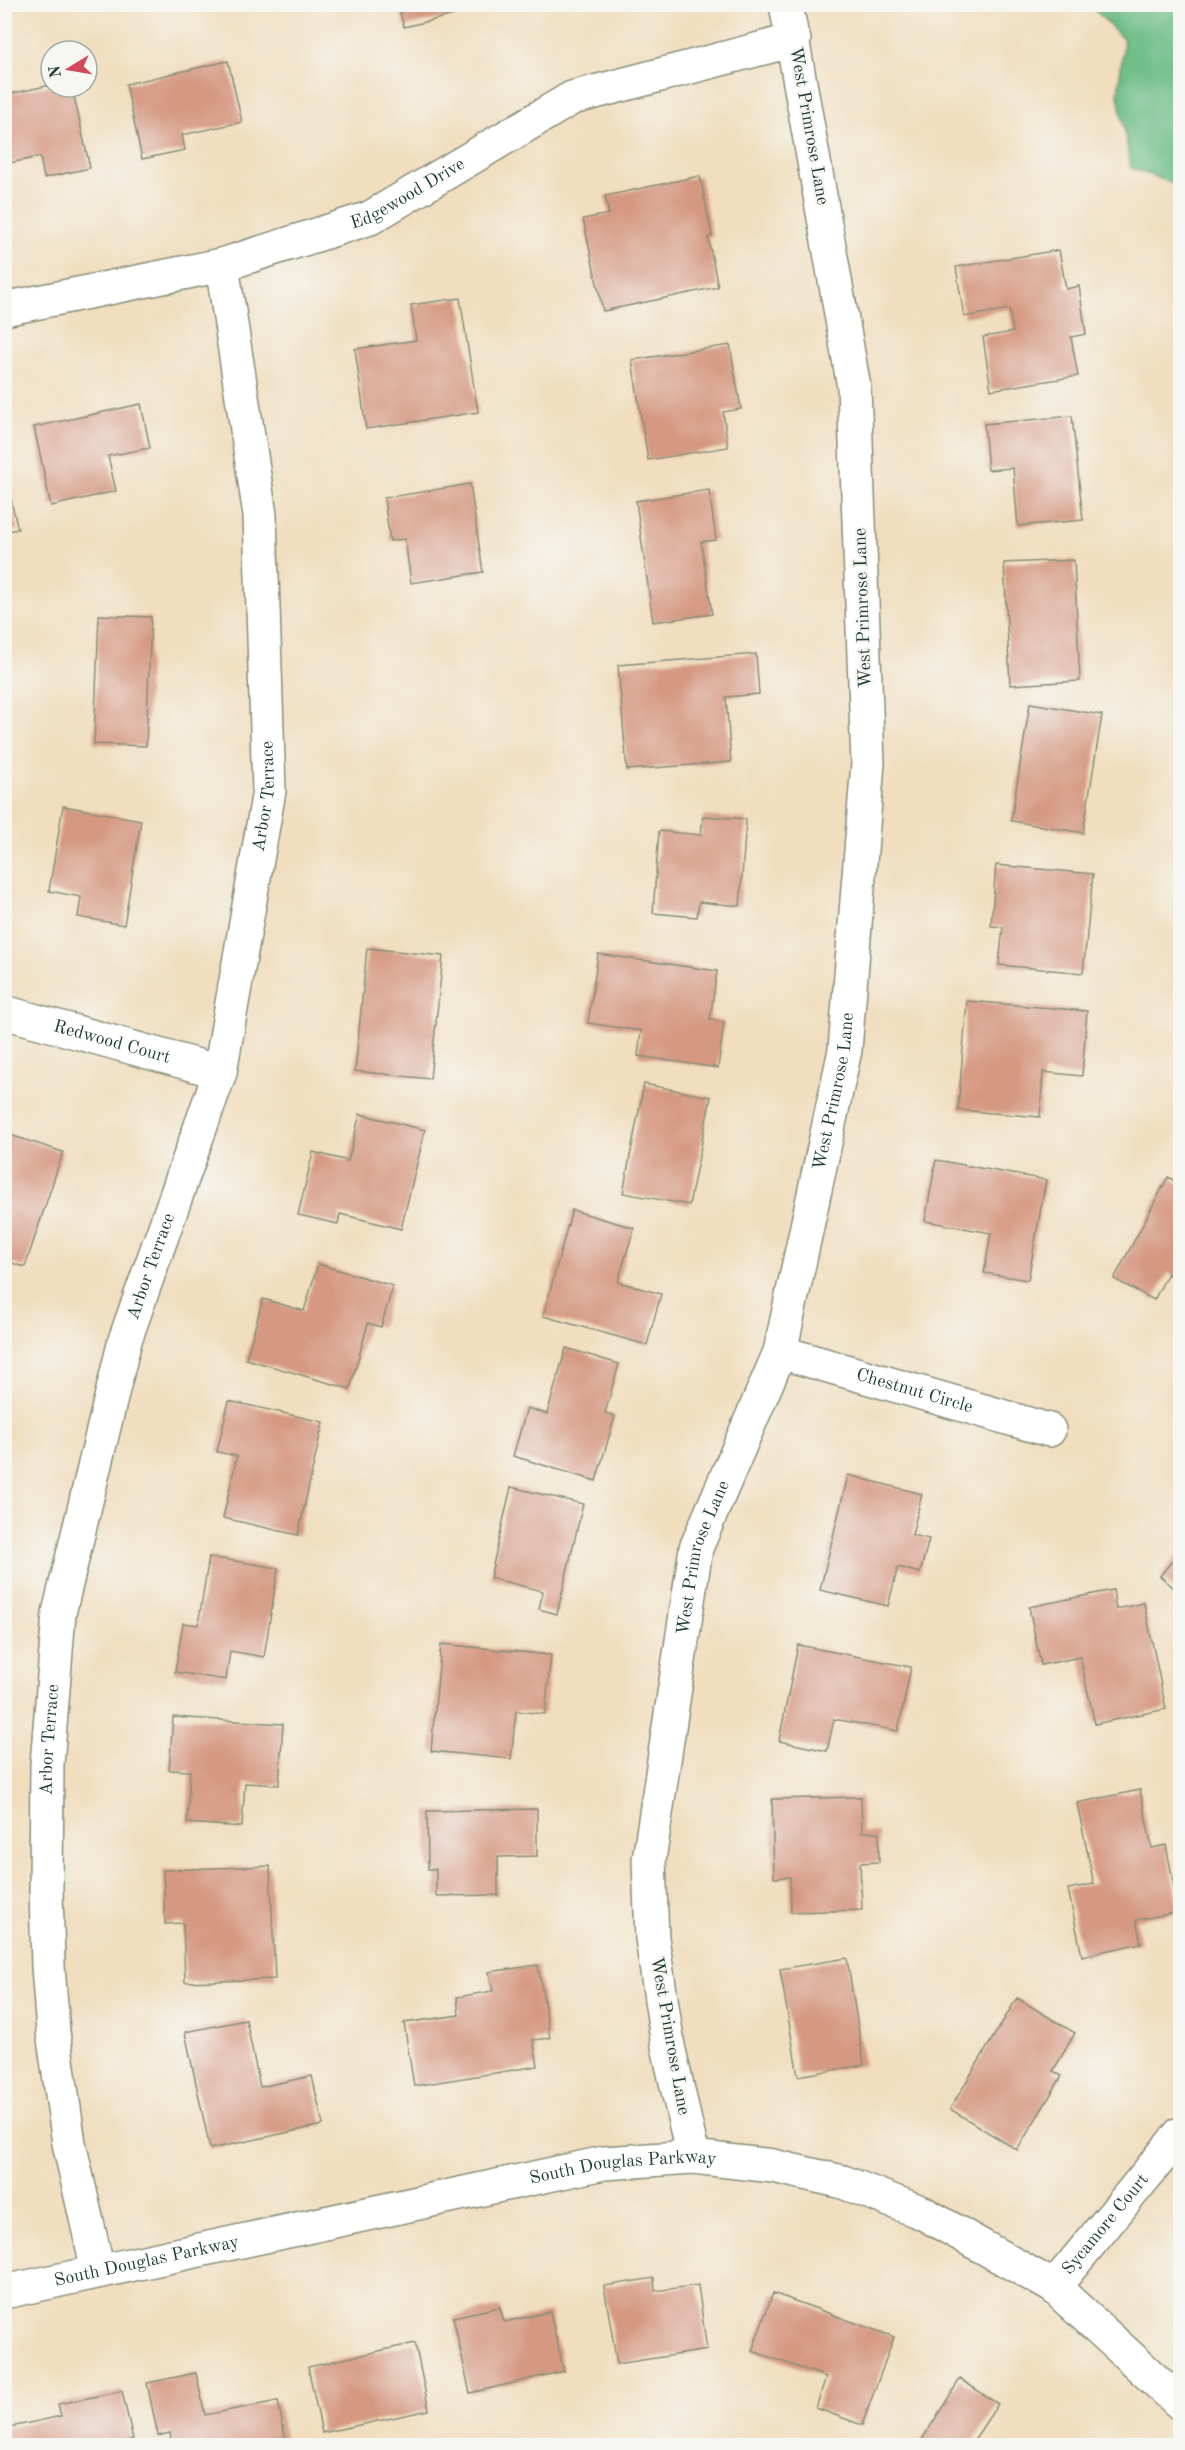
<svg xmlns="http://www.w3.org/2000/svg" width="1185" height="2450" viewBox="0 0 1185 2450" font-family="'Old Standard TT',serif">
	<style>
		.forest { fill: #6fbe88; stroke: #477e5e; stroke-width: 1.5 }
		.building { fill: #d59982 }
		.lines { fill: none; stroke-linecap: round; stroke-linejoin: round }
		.minor-casing { stroke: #888e79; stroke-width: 36 }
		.minor { stroke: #fff; stroke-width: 33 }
		.labels { text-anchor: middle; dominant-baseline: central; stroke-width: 4.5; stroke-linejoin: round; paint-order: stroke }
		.street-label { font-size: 18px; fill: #1f3d34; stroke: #f6f6f2 }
	</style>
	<rect width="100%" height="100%" fill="#f6f6f2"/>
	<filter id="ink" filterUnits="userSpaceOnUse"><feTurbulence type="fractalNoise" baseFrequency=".0167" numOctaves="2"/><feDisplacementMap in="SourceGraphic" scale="12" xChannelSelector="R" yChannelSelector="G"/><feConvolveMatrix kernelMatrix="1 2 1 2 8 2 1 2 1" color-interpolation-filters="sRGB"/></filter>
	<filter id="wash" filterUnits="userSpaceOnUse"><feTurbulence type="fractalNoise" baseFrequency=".008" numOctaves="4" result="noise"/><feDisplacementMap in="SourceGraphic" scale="24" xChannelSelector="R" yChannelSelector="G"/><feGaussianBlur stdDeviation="1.35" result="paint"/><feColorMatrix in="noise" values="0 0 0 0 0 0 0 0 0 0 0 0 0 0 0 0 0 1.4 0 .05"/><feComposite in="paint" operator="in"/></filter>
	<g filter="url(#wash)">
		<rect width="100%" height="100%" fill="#f0debe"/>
		<path class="forest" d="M1090,5h90v181l-49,-18 -13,-74 6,-54z"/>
		<g id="blocks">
			<path class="building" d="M398,4h98v1l-92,22z
				M228,61l14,61 -60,13 3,15 -43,9 -16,-75z
				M51,85l21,2 18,81 -46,10 -4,-21 -36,7v-69z
				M700,176l12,60 -4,1 10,50 -115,24 -20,-92 26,-5 -4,-18z
				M1059,250l7,39 13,-3 7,48 -15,3 7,39 -87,14 -8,-53 30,-5 -4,-23 -45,8 -8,-50z
				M460,298l18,114 -112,17 -11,-80 61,-9 -5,-35z
				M730,345l11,64 -18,3 5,35 -80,13 -16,-100z
				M141,404l9,44 -42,8 8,35 -65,15 -17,-79z
				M1072,416l11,104 -65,6 -5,-58 -25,2 -4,-46z
				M4,472l14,57 -14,3z
				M470,484l13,88 -72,11 -6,-44 -15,2 -6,-43z
				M709,490l7,50 -15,2 11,72 -59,8 -17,-121z
				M1074,560l6,121 -70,4 -6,-122z
				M99,615l52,2 -5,129 -52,-2z
				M756,654l3,40 -33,3 5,65 -104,8 -9,-105z
				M1030,703l72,12 -19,118 -72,-12z
				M63,806l78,14 -17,105 -46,-8 3,-20 -32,-6z
				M703,816l43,3 -6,87 -41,-4 -2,15 -44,-4 6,-82 42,4z
				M996,865l97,9 -10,99 -84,-8 4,-38 -12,-1z
				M367,948l76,8 -13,123 -75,-8z
				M598,954l119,17 -7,48 14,3 -6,46 -80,-12 3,-25 -53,-8z
				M967,1001l120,10 -5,65 -39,-4 -3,45 -82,-7z
				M644,1084l67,13 -22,108 -66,-12z
				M360,1114l65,16 -24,99 -61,-15 -2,10 -40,-9 15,-63 35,9z
				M4,1133l59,19 -38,115 -21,-6z
				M936,1160l110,20 -18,100 -44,-7 7,-40 -66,-12z
				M1168,1177l12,7v96l-12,-7 -14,27 -40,-21z
				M572,1210l62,18 -16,54 43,12 -14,51 -104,-29z
				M318,1264l75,22 -12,41 -13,-4 -18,66 -104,-30 17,-60 41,12z
				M566,1348l53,16 -14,49 10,3 -19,65 -83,-25 14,-48 20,6z
				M229,1401l94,21 -25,113 -75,-17 14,-62 -20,-4z
				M848,1475l74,19 -10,41 17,4 -9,34 -22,-6 -10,39 -68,-16z
				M511,1487l72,17 -26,110 -18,-5 4,-18 -53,-13z
				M1180,1551v42l-20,-17z
				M209,1557l69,11 -14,89 -34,-6 -4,29 -51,-8 8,-49 15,2z
				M1113,1590l3,19 28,-6 22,106 -71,15 -15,-67 -39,8 -12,-58z
				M441,1644l110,11 -6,59 -29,-3 -5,48 -80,-8z
				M798,1645l113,22 -13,64 -64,-12 -7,32 -48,-10z
				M173,1717l110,7 -4,61 -34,-2 -3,44 -55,-4 3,-52 -21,-1z
				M1140,1790l12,58 14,-3 13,67 -43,8 5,23 -59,13 -14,-67 26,-5 -17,-81z
				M861,1797l1,35h17v30l-19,1 2,47 -71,2 -1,-35 -16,1 -2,-79z
				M537,1809v47l-39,1v38l-62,1v-27h-8l-1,-58z
				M270,1866l5,113 -90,3 -2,-59 -18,1 -2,-54z
				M847,1958l17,107 -66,11 -18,-107z
				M538,1965l12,73 -17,2 5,26 -124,20 -10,-63 55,-8 -2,-18 36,-6 -4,-19z
				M1017,1998l58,35 -22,38 9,5 -45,74 -67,-41z
				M246,2020l14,67 52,-11 11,49 -113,24 -25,-117z
				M654,2278l1,13 43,-6 9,65 -90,14 -13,-78z
				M773,2293l121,44 -32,88 -46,-17 10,-31 -74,-26z
				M500,2307l4,15 46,-10 14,59 -94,22 -17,-76z
				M415,2343l14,67 -107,23 -14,-66z
				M196,2373l9,42 73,-14 9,45h-115l-2,-13 -12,3 -11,-53z
				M960,2379l38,25 -24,36 9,6h-65z
				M122,2391l11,48 -21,7h-103l-3,-18 55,-12 -3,-12z"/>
		</g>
	</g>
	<g filter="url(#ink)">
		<use href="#blocks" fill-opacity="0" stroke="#888e79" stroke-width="1.5"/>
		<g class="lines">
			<defs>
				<g id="minor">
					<path id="s1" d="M4,309l218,-44 148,-47 202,-120 222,-58"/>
					<path id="s2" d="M4,1012l216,60"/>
					<path id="s3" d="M780,1352l269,78"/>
					<path id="s4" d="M693,2157l-25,-111 -16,-108 -3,-78 47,-312 84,-196 65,-302 23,-287 -14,-376 -68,-383"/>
					<path id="s5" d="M98,2271l-29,-128 -16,-111 -5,-66 -2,-78 1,-123 12,-152 66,-273 95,-268 49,-281 -9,-276 -38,-250"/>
					<path id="s6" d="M1054,2287l126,-153"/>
					<path id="s7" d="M4,2292l600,-129 89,-6 80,9 70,16 80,31 131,74 126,116"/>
				</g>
			</defs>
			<use href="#minor" class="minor-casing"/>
			<use href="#minor" class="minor"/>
		</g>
	</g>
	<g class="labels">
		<g class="street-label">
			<text transform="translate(809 126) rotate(80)">West Primrose Lane</text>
			<text stroke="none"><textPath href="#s1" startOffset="422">Edgewood Drive</textPath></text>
			<text transform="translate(863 608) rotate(-92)">West Primrose Lane</text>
			<text stroke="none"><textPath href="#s5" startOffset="1508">Arbor Terrace</textPath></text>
			<text stroke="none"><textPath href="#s2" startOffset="112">Redwood Court</textPath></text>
			<text stroke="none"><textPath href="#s4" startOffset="1096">West Primrose Lane</textPath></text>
			<text stroke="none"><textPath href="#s5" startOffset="1022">Arbor Terrace</textPath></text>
			<text stroke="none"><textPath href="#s3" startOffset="140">Chestnut Circle</textPath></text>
			<text stroke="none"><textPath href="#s4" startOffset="609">West Primrose Lane</textPath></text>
			<text stroke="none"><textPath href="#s5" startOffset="536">Arbor Terrace</textPath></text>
			<text transform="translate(670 2036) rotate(80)">West Primrose Lane</text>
			<text stroke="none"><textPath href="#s7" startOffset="632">South Douglas Parkway</textPath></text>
			<text stroke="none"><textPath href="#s6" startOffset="81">Sycamore Court</textPath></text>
			<text stroke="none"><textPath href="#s7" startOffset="146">South Douglas Parkway</textPath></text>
		</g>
	</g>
	<rect width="1185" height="2450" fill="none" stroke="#f6f6f2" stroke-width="24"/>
	<g transform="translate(69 69) rotate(259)"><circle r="28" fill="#f6f6f2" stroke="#a0aca6" stroke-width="1.5"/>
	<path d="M0-4.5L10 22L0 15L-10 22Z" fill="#d1495b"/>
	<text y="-9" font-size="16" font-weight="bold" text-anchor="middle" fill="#1f3d34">N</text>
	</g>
</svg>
